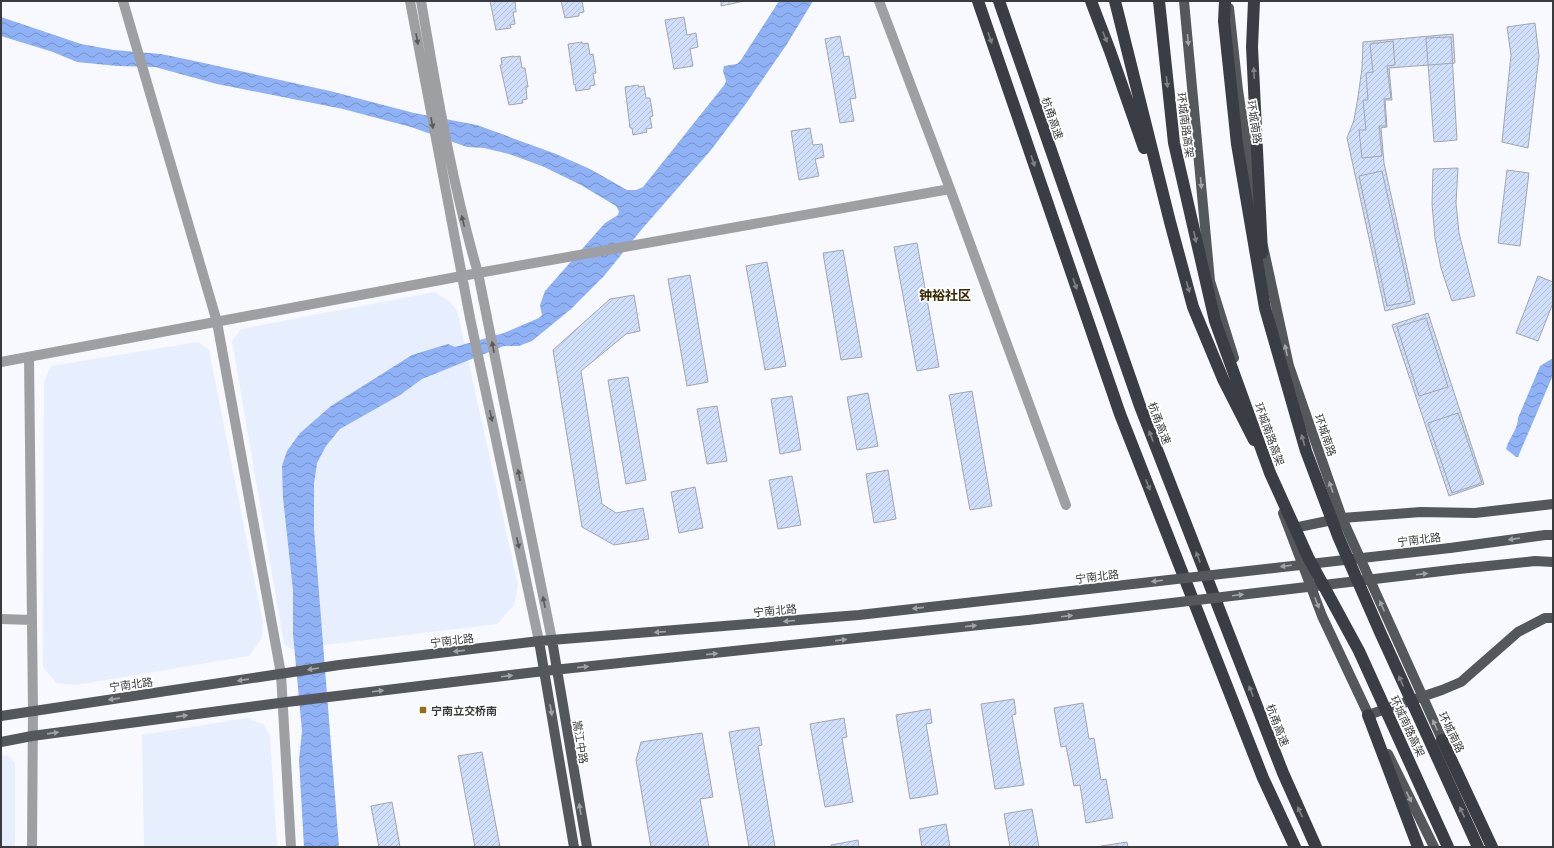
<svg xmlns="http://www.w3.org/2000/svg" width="1554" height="848" viewBox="0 0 1554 848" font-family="Commissioner,'Noto Sans SC',sans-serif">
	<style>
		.built { fill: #e7effe }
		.water { fill: url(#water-waves) }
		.building { fill: url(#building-hatch); stroke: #a2a6ae }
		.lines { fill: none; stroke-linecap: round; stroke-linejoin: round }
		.minor { stroke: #9e9fa3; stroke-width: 10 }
		.major { stroke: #54575c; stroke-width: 10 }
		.highway { stroke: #3a3e44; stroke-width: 12 }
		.major-bridge { stroke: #54575c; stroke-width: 10 }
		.highway-bridge { stroke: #3a3e44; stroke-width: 12 }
		.oneway { fill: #7f8285 }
		.oneway2 { fill: #57595c }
		.oneway3 { fill: #a1a3a5 }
		.poi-dot { fill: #936f17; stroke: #fff; stroke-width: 1.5 }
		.labels { text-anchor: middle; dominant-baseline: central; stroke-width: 3.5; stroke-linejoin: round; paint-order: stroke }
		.street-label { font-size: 11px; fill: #393b3e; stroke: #fff }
		.poi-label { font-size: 11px; font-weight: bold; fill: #393b3e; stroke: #fff; text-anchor: start }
		.quarter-label { font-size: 13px; font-weight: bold; fill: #382700; stroke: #fff }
	</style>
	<defs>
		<pattern id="water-waves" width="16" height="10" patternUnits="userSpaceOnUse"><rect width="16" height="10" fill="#8fb1f5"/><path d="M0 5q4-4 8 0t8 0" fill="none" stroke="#7691c8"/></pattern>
		<pattern id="building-hatch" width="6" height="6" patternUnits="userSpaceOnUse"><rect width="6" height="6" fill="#cfdefa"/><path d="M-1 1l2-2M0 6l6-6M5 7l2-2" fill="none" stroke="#b2bfd7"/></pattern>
	</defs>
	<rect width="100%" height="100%" fill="#f7f9fe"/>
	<path class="built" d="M434,292l13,7 10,11 61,275 -4,20 -17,19 -206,25 -7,-5 -52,-303 9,-12z
		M198,342l11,8 54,273 -1,15 -13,18 -173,29 -20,-2 -13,-16 1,-285 7,-16z
		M247,718l16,6 7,11 7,112h-133l-2,-112z
		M7,755l8,8v84h-14v-91z"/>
	<path class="water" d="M779,1h34l-26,43 -42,61 -34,45 -69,79 -38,47 -33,33 -39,32 -13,5h-15l-82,33 -22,16 -60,34 -14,17 -9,17 -3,21v45l25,318h-35l-5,-87 3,-29 -9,-97v-44l-10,-92 -1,-32 5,-15 13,-18 31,-27 81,-51 36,-11 7,3 49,-14 35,-15 3,-3 -2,-10 5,-14 60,-68 13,-8 1,-4 -3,-5 -35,-21 -39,-19 -33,-12 -25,-6 -17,-1 -56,-20 -68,-18 -126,-25 -62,-17 -38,-1 -40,-4 -24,-10 -52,-16v-19l80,27 33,6 47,4 29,6 140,31 84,22 63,12 79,29 34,15 37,21h9l7,-3 82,-103 1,-3 -3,-10 1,-5 13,-2 4,-4z
		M1553,358v17l-35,82h-2l-10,-8c3,-11 12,-20 12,-31l22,-52z"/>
	<path class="building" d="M490,1h25l1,11h-3l2,12 -5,1 1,3 -15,2z
		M561,1h21l2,11 -5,1v3l-14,2z
		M721,1h19v1l-19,4z
		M684,17l3,18 9,-2 2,14 -8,2 3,17 -19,3 -9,-49z
		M1535,23l4,33 -11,92 -26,-6 9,-87 -4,-28z
		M1453,34l2,29 -66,5 3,32h-7l2,27 -6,1 3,35 31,141 -30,7 -38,-173 7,-18 4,-23 4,-29 1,-26z
		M840,36l4,21 5,-1 7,42 -6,1 4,22 -14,2 -15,-84z
		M1451,37l6,103 -23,2 -8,-104z
		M1393,41l2,24 -8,1 4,32 -7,1 2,27h-7l3,30 -20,2 -3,-28h7l-3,-30h5l-2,-27 7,-1 -3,-28z
		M582,42v2l6,-1 2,12 3,-1 3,19 -3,1 2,11 -5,1v3l-14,2 -1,-7 -1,1 -6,-41z
		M514,56v1l6,-1 2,12h3l3,19h-2l1,12 -5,1 1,3 -14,2 -9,-40h2l-1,-7z
		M638,85l1,2 5,-1 2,12h4l3,18 -3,1 2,11 -6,1 1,3 -14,3 -1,-7h-2l-5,-41z
		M810,128l3,17 9,-1 2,13 -9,2 4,17 -20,4 -8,-49z
		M1458,168l-2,35 3,30 16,63 -23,5 -11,-33 -6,-30 -3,-34 1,-35z
		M1507,170l22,3 -9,73 -22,-3z
		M1382,171l29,130 -24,5 -28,-130z
		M917,243l22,124 -22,4 -23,-124z
		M843,250l19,107 -21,3 -18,-107z
		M767,262l19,104 -21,4 -19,-104z
		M690,275l18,107 -21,4 -19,-107z
		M1538,276l15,6v21l-15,38 -22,-8z
		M634,295l6,36 -14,3 -45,37 21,133 14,9 27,-5 6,31 -35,6 -32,-18 -29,-177 57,-51z
		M1428,313l56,171 -35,12 -57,-171z
		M1426,318l22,69 -29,9 -22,-69z
		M628,377l18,103 -20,4 -18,-104z
		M972,391l20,115 -22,4 -21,-115z
		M868,393l10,53 -21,4 -10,-53z
		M792,396l9,54 -21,4 -9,-55z
		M717,406l10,55 -20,3 -10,-55z
		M1458,413l24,70 -30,10 -24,-70z
		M888,470l8,49 -22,4 -8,-49z
		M792,476l9,49 -23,4 -9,-49z
		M695,487l8,41 -24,5 -8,-41z
		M1014,699l2,15 -4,1 12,70 -29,4 -14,-85z
		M1083,703l6,36 5,-1 7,42 5,-1 7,39 -27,5 -6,-38 -6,1 -8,-40 -5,1 -7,-39z
		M930,709l2,14 -6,1 12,70 -28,5 -14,-84z
		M844,718l3,19 -5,1 11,64 -28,5 -15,-83z
		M759,727l3,18 -4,1 17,101h-26l-20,-115z
		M702,733l11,64 -13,2 9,48h-58l-15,-87 5,-18z
		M482,752l18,95h-25l-17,-91z
		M392,802l8,45h-21l-8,-41z
		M1032,809l7,38h-29l-6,-33z
		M946,824l4,23h-28l-3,-18z
		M858,840l1,7h-28v-2z
		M1127,842l1,5h-27v-1z"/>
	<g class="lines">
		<path class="minor" d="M123,1l94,321 64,352 10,173
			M410,1l60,317 69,323
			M421,1c16,92 31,183 57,272l74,367
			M879,1l71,188
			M29,357l4,354 -1,136
			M1,362l477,-89 472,-84 116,316
			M1,619l31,1"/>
		<path class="major" d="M1184,1l26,280 24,77
			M1229,8l9,82 17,112
			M1263,246l26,120 53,152 103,228
			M1283,513l39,103 49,104
			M1289,529l53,-11 79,-6 54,1 78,-9
			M1450,548l95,-13h8
			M1459,569l76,-8 18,1
			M552,640l35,207
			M539,641l35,206
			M1368,715l74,-25 19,-8 57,-50 27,-14h8
			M1,716l338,-51 200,-24 320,-26 168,-19
			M1,742l31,-6 255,-34 257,-31 484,-51
			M1388,754l46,93"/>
		<path class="highway" d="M978,1l142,413 143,364 32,69
			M999,1l141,405 143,367 33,74
			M1091,1l19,50 34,97
			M1115,1l55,221 23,85 30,72 31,61
			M1368,715l50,132
			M1442,740l50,107"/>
		<path class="major-bridge" d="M1027,596l423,-48
			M1028,620l431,-51"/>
		<path class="highway-bridge" d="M1159,1l15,142 41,178 55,152 38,84 51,94 89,196
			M1225,1l-1,20 13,123 28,164 41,143 32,85 42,96 98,215
			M1254,1l-2,46 10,206"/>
	</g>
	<defs><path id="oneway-solid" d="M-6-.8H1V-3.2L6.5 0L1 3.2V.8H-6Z"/></defs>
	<g class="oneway">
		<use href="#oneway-solid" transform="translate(1105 37) rotate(68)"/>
		<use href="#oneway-solid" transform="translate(990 38) rotate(71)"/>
		<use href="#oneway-solid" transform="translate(1254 73) rotate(-93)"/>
		<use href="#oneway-solid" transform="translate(1167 82) rotate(84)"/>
		<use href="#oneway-solid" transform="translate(1033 161) rotate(71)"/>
		<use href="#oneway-solid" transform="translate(1195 237) rotate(78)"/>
		<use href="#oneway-solid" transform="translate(1075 284) rotate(71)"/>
		<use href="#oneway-solid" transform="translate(1188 287) rotate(74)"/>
		<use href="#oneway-solid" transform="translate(1151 436) rotate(-111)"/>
		<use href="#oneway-solid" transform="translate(1303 440) rotate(-106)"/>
		<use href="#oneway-solid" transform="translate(1148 485) rotate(69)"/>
		<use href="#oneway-solid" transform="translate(1198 557) rotate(-111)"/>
		<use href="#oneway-solid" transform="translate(1401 681) rotate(-114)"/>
		<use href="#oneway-solid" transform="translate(1251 691) rotate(-111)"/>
		<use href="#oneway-solid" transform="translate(1300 812) rotate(-115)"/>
		<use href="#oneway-solid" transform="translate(1462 812) rotate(-115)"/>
	</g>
	<g class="oneway2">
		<use href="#oneway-solid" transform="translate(417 39) rotate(80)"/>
		<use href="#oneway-solid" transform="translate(432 123) rotate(79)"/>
		<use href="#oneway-solid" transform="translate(463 221) rotate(-104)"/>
		<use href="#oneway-solid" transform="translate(493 347) rotate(-101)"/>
		<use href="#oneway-solid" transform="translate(491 416) rotate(78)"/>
		<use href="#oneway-solid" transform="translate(519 475) rotate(-101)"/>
		<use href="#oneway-solid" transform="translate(518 543) rotate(78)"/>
		<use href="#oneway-solid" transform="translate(544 602) rotate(-101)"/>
	</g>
	<g class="oneway3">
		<use href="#oneway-solid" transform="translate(1188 40) rotate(85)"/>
		<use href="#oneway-solid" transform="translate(1201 183) rotate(85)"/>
		<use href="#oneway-solid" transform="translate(1286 350) rotate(-102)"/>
		<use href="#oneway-solid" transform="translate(1331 487) rotate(-109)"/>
		<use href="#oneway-solid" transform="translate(1514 539) rotate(172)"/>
		<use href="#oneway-solid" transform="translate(1286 566) rotate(173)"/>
		<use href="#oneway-solid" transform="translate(1422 574) rotate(-7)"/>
		<use href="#oneway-solid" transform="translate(1157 581) rotate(173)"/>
		<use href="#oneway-solid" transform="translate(1238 595) rotate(-7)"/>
		<use href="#oneway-solid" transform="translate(1317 603) rotate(69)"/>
		<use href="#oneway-solid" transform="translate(1382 606) rotate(-114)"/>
		<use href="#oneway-solid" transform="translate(918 608) rotate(174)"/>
		<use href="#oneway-solid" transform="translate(1067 616) rotate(-7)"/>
		<use href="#oneway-solid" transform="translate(789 621) rotate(175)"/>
		<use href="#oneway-solid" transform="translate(971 626) rotate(-6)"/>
		<use href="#oneway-solid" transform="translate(660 632) rotate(176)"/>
		<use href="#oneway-solid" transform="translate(841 640) rotate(-6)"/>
		<use href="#oneway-solid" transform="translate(459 651) rotate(173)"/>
		<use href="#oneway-solid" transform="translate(712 654) rotate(-6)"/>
		<use href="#oneway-solid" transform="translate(583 667) rotate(-6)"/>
		<use href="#oneway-solid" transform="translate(313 669) rotate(171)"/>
		<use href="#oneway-solid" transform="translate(507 676) rotate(-7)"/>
		<use href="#oneway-solid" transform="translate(243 680) rotate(172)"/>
		<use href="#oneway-solid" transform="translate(378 691) rotate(-7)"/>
		<use href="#oneway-solid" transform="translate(114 699) rotate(172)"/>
		<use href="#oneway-solid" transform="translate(551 710) rotate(80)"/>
		<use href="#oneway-solid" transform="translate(182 716) rotate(-8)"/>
		<use href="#oneway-solid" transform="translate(1435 725) rotate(-114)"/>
		<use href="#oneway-solid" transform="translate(53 733) rotate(-8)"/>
		<use href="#oneway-solid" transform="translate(1409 797) rotate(64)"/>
		<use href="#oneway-solid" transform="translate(580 809) rotate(-99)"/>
	</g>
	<rect class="poi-dot" x="419" y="706" width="8" height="8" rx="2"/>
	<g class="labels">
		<g class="street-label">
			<text transform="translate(1053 118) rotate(71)">杭甬高速</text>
			<text transform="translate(1255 122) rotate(81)">环城南路</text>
			<text transform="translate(1186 125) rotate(82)">环城南路高架</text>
			<text transform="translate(1160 423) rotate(69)">杭甬高速</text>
			<text transform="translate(1270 434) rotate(70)">环城南路高架</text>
			<text transform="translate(1326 435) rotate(71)">环城南路</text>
			<text transform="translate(1419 539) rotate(-7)">宁南北路</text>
			<text transform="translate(1097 576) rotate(-7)">宁南北路</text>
			<text transform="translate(775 610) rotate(-5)">宁南北路</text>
			<text transform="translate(452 640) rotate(-7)">宁南北路</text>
			<text transform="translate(131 684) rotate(-8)">宁南北路</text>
			<text transform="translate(1278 725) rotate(69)">杭甬高速</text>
			<text transform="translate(1408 726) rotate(65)">环城南路高架</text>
			<text transform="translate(1452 732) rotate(64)">环城南路</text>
			<text transform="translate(581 742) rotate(81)">嵩江中路</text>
		</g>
		<g class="poi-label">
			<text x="431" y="710">宁南立交桥南</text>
		</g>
		<g class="quarter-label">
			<text x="945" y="295">钟裕社区</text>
		</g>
	</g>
	<rect width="1554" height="848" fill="none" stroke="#393b3e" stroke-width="4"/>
</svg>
